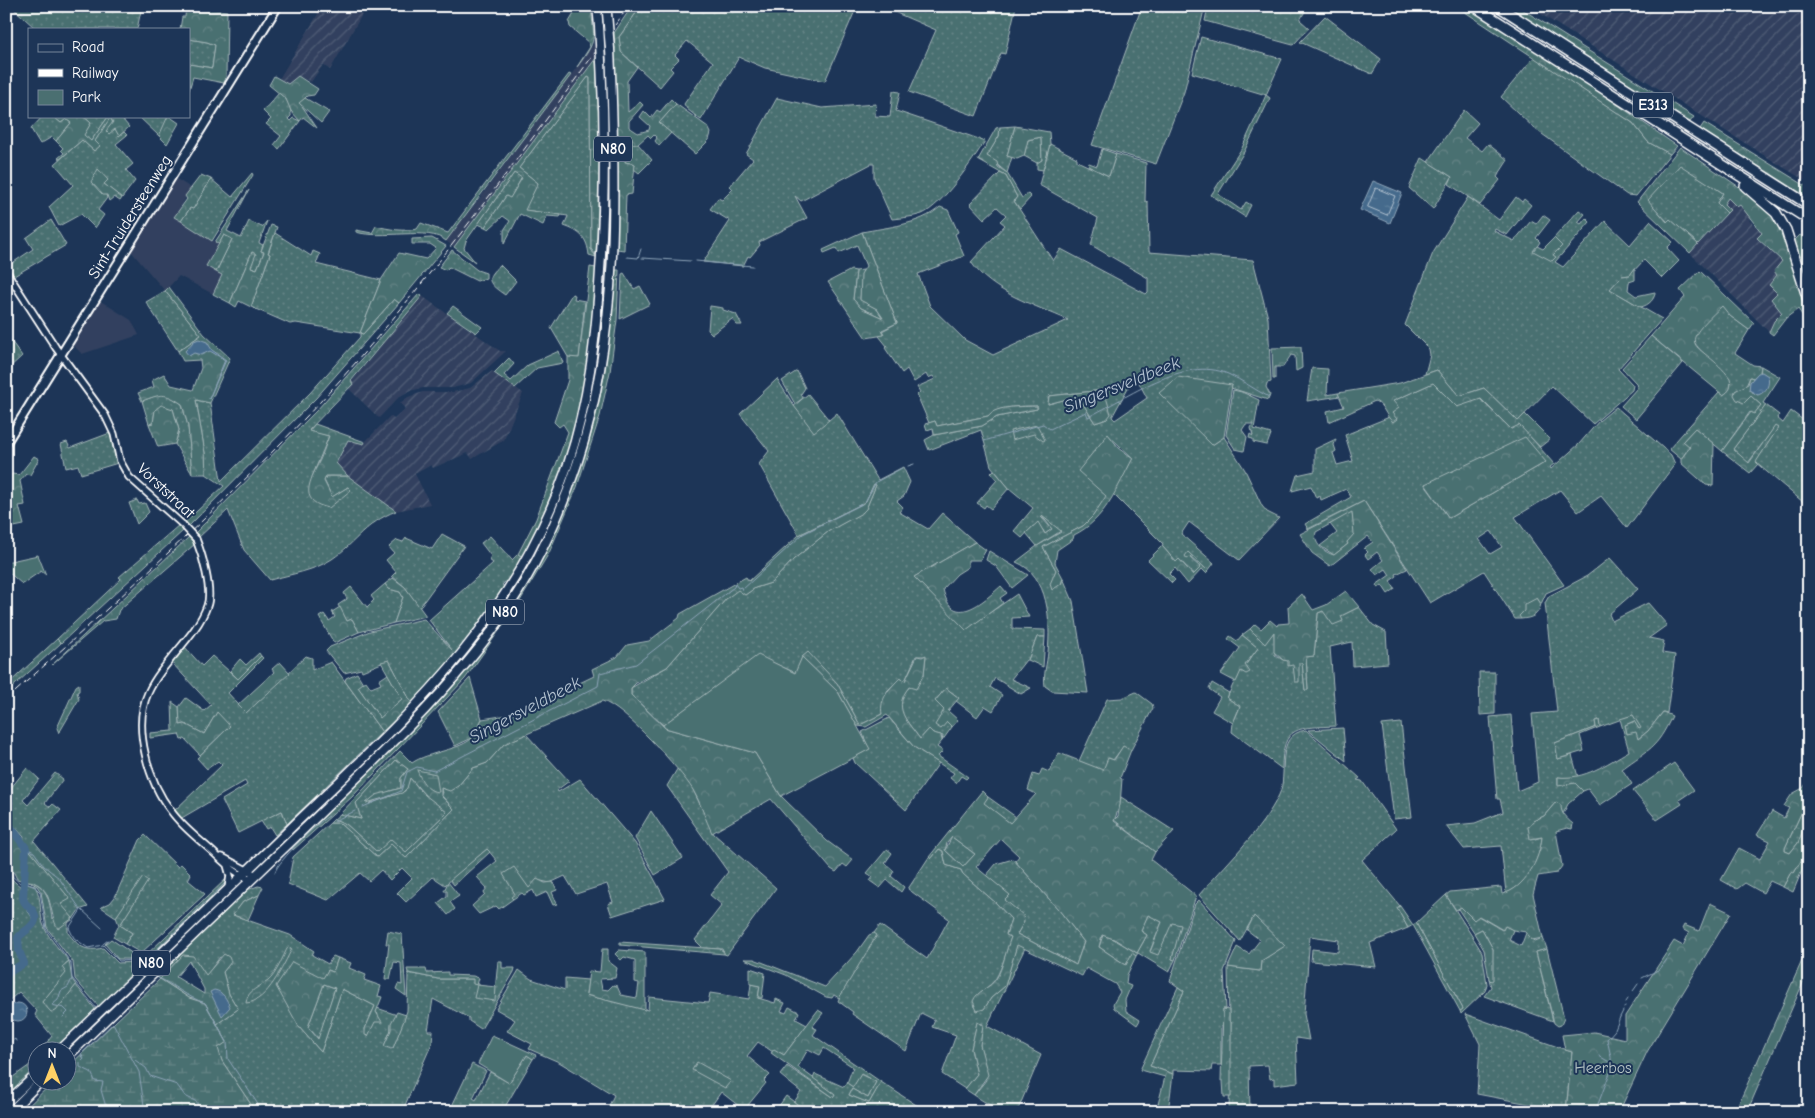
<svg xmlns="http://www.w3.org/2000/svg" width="1815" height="1118" viewBox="0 0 1815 1118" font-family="'Comic Neue',sans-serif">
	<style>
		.built { fill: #32415f }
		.industrial { fill: url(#industrial-furrows) }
		.grass { fill: url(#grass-dots); stroke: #a4b7b8; fill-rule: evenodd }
		.forest { fill: url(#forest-crowns); stroke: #a4b7b8; fill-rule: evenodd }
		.wetland { fill: url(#wetland-marsh); stroke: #a4b7b8 }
		.green { fill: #4a6f71; stroke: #a4b7b8 }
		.water { fill: url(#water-ripples); stroke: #8fa6ba }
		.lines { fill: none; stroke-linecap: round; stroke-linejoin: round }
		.shore { stroke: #b4c3d1; stroke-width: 1 }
		.stream { stroke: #8fa6ba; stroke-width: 1 }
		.river { stroke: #446a8c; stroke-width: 8 }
		.tertiary-casing { stroke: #fff; stroke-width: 9 }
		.secondary-casing { stroke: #fff; stroke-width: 11 }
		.trunk-casing { stroke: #fff; stroke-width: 11 }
		.motorway-casing { stroke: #fff; stroke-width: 12 }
		.tertiary { stroke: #1d3557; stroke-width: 5.5 }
		.secondary { stroke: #1d3557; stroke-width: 7 }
		.trunk { stroke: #1d3557; stroke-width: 8 }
		.motorway { stroke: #1d3557; stroke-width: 9 }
		.rail { stroke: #fff; stroke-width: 1; stroke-dasharray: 8 4; stroke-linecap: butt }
		.tertiary-bridge-casing { stroke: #fff; stroke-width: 9; stroke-linecap: butt }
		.trunk-bridge-casing { stroke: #fff; stroke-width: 11; stroke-linecap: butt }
		.tertiary-bridge { stroke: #1d3557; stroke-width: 5.5 }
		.trunk-bridge { stroke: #1d3557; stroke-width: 8 }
		.labels { text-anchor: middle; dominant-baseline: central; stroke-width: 4; stroke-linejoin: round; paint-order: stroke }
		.shield { fill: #1d3557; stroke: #bbc2cd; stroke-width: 1 }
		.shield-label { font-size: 15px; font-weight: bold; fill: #fff }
		.street-label { font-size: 16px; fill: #fff; stroke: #1d3557 }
		.park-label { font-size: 16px; fill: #b7c5c6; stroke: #1d3557 }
		.water-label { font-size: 18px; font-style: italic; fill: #b4c3d1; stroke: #1d3557 }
	</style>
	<defs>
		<pattern id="industrial-furrows" width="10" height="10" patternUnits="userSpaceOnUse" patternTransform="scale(1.25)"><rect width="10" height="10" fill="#32415f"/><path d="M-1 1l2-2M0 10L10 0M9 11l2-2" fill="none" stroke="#515e77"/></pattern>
		<pattern id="grass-dots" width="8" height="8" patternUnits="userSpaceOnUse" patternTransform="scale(1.25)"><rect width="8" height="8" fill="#4a6f71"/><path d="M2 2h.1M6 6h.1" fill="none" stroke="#658586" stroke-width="1.8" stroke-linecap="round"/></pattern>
		<pattern id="forest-crowns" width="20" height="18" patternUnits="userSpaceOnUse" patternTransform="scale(1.25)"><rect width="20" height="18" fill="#4a6f71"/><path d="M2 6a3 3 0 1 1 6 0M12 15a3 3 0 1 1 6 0" fill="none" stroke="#658586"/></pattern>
		<pattern id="wetland-marsh" width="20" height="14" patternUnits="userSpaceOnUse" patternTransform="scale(1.25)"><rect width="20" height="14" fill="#4a6f71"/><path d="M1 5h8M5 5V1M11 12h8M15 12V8" fill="none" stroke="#658586"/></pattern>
		<pattern id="water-ripples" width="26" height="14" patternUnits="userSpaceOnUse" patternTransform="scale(1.25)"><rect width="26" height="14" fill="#446a8c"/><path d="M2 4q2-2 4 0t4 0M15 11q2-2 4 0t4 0" fill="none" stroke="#60809d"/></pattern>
	</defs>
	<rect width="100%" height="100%" fill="#1d3557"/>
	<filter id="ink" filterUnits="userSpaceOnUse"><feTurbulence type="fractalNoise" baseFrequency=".02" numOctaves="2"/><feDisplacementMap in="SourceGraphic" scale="10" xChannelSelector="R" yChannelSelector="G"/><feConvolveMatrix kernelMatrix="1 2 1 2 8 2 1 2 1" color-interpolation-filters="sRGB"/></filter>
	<g filter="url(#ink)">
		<path class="built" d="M594,39l2,19 -142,189 -8,-6 37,-47 110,-149z
			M175,178l16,10 -16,29 44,27 -13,22 16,9 -9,19 -34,-18 -14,15 -35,-41z
			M99,300l32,20 8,15 -57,19 -10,-10z"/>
		<path class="industrial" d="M313,6h54l-37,64 -7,-5 -12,17 -13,-6 -10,8 -9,-5 39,-65z
			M1528,6h281v177l-39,-24z
			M1728,198l11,7 12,12 -2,3 13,13 -5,6 25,22 -4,14 -3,30 7,8 -8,8 -5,11 -79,-79 40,-43 -7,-6z
			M422,296l78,55h6l-35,32 -18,5h-30l-14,3 -10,6 -20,21 -30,-29 4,-5 -2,-2z
			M492,371l31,22 -19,47 -32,19 -4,-6 -35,15 -2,-3 -16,9 15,30 -34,7 -48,-35 -12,-13 12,-23 16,3 26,-27 4,3 11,-10 -5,-6 8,-6 15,-5h30l17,-4z"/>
		<path class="grass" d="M11,6h131l-5,23h-101z
			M641,6h216l-32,75 -60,-13 -26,-11 -38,63 -14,-11 -3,-5 29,-42 -26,-21 -12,14 4,4 -9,9 3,3 -13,16 -39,-35 -2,-15z
			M880,6h136l-11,48 -4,-1 -25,63 -67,-24 27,-62z
			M1142,6h63l-21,86 -28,72 -64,-19z
			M1208,6h100l-8,14 9,8 -16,17 -88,-24z
			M1325,16l56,43 -9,15 -72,-32z
			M1201,37l81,22 -16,36 4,3 -26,54 -26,42 23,16 5,-8 5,3 -6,12 -34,-22 31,-47 24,-53 -74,-22z
			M189,39l18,3 8,3 -3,23 -23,-4z
			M1534,57l99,66 15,19 22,12 -34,42 -9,-1 -92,-66 -34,-32z
			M588,77l2,1 1,171 5,8 -7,-2c-2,-17 -8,-23 -25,-29l4,-10 -44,-6 14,-27 -19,-15z
			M893,91l7,1 -4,19 89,30c-12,19 -43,65 -63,73 -9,3 -21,4 -30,5l-18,-41v-14h-3l-70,37 -6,-5 12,22 -48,24 1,3 -10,12 -2,-1 -5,10 -40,-4 27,-41 -20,-12 8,-11 4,2 11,-11 -3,-3 23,-27 -7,-5 31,-56 45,10 54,-4 -1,12 15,1z
			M279,93c8,6 12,12 12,23l-3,3 2,2 3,-3 7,3 -21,28 -5,-4 7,-9 -15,-12 5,-5 -8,-8z
			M676,104l32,23 3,6 -2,7 -14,14 -36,-31z
			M43,116h10l8,7 5,-4 5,4 -15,18 -4,-4 -12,7 -9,-15z
			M83,116h30l-2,3 8,17 5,-4 3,3 -11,9 17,20 -7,6 9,11 -13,17 -18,-14 -5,-14 8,28 -9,12 6,5 -9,13 -14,-14 -22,12 -10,-19 24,-22 -18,-21 27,-24 12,11 1,-10 13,-24 -17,24 -8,-6 8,-12z
			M138,116h30l1,1 -10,19z
			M1015,126l-8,30 5,1 -5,16 -20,-17 12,-20 1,-9z
			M1041,137l1,23 -5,3 -13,-7 4,-16z
			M625,142l13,2 14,16 -13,13 -5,-4 1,-5 -10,-2z
			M1050,144l27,14v3l32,15 7,-22 30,9 -1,38 3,1 1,50 104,8 15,58 3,64 -4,1 -1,4 4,8 -2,5 -37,-12 1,-3 -20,60 12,-8 21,33 17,36 5,6 12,6 -40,42 -50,-38 -8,12 33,29 -6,8 -20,-19 1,5 12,11 -7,7 -15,-16 -3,3 -14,-16 1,-2 -50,-50 20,-36 -25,-23 -1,61 -14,20 -10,10 -40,21 13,23 -3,7 8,7 2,-6 10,23 15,92 -36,-2 -7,-5c-2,-11 2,-23 3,-34 3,-30 1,-77 -32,-90l21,-16 24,-14 -20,-15 11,12 -7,5 -2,-4 -10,-4 -11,12 -8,-7 19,-23 -24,-20 -18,-22 -10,-36 -52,20 -4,-10 9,-5 48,-9 15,-9 40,-8v-3c-13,0 -41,0 -49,10l-51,10 -2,-5 -6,2 -12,-28 3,-3 -3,-5 18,-8 -2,-3 -5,2 -2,-4 -12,8 -7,-13 -5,4 -17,-25 2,-2 -8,-10 5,-2 -2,-3 15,-8 -35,-91c25,-5 58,-7 78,-25l8,3 10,22 -3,2 9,22 -46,18 12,32 35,34 28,15 75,-35c-33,-15 -76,-27 -97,-58l34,-37 -5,-4 6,-6 -9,-8 -13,12 -14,-15 30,-31 6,3 11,21 -3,4 39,60 8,-12 85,45 2,-2v-14l-57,-33 7,-27 -59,-33zM1135,375l12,23 -32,22 -3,-3zM1103,390l4,29 -12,4 -15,-24h-13l-19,5 1,-8z
			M1422,158l30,19 -19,32 -24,-21z
			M1680,164l43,29 -6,10 10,10 -29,31 -27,-24 -3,2 -21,-22z
			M252,173l1,2 -41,66 -31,-20 10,-14 2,2 18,-30 21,18z
			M514,173l8,4 -12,22 -4,-3 -21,31 -7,-3z
			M249,190l-22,41 14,7 8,-17 13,6 5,-6 -8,22 4,2 -2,6 3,1 -7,17 -6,-2 1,-15 -22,51 -17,-9 9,-19 -6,-3 16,-33 -8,-4 -5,9 -4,-2z
			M1468,197l31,23 17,-23 6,5 2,-3 7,6 -24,30 -12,-6 -1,2 20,10 17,-20 5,3 7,-9 7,5 -14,18 4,4 -6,9 19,4 8,-9 -7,-8 25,-28 6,4 -7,8 3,2 5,-6 4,4 -35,40 8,5 42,-46 25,24 20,-24 23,21 -6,6 12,13 -17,17 -18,-18 -14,15 -8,1 -12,13 52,30 -44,50 15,16 -1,5 -39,34 -41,-38 -34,35 -34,-33 -25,8 -22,-26 -12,4 5,-19 -1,-6 -24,-24 28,-72z
			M51,220l15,25 -52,31 -6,-10 25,-17 -7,-11z
			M275,233l36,23 2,-5 7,3 -4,10 65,16 -21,53 3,1 31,-35 5,4 -83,95 -128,129 -4,-4 40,-37 -18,-12 -1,-21 -9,-53 14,3 11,78 89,-88 50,-56v-4l-64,-10 -6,1 -39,-17 19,-53h-2z
			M452,250l25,20 9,3v5l-9,3 -28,-14 -3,3 -7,-3z
			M500,265l16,16 -11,14c-16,-11 -22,-16 -5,-30z
			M863,270l-3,29 17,10 6,9 -22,-10 -8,-9 3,-28z
			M624,273l10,16 6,-3 10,18 -30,15 2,-45z
			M165,291l36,44 -23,16 -32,-49z
			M419,294l3,2 -71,85 2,3 -44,46 20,6 -17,41 9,29 27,-19 -16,10 -8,-17 2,-4h22l48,35c-31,12 -39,31 -64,48 -18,12 -41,15 -62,21l-26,-30 -16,-40 -30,28 -4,-4 123,-124z
			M572,294l3,1 -1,4 11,2 -6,58 -11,-2 -17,-29z
			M1722,305l8,11 19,14 -14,23 18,12 8,1 -1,6 -7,6 -3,-1 -4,9 -11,5 9,12 7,-7 10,9 -7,10 -4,-3 -28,39 -27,-23 -12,13 7,5 -9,13 -12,-10 50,-57 4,3c26,-14 -25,-39 -30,-56l4,-10z
			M710,306l13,2v2l13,4 6,11h-5l-5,-6 -20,15 -4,-4z
			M1651,336l32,27 -47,56 -15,-13 16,-18 -1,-5 -14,-15z
			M11,341l11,15 -14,13 -2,-25z
			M1312,368l16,1 -1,26 11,-2 2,3 -33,5z
			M797,371l8,17 -4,6 2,4 -8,6 -13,-23z
			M777,379l17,27 35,14 8,-7 41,67 25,-13 7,15 -6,14 -7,5 6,6 -4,5 29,17 14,-16 33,29 -61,35 52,52 51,-35 12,23 -17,1v11l33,1v7h-8l-9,23h-2l-15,19 20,9 -10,6 -26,-16 -5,9 12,8 -9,16 -8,-5 -8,11 -21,-16 3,-3 -13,-10 -11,13 9,9 3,12 5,5 -10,14 1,-5 -10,-3 -4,-4 -9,10c-24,-32 -30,-37 4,-65l2,-18h-10l-11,25 -5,-3 -13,13 -5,23 -22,11 -23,-42 -29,-30 -6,4 -6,16 -38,-17 -95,69 -32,-30v-7l36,-21 59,-68 12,-10 7,6 10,-7 16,-5 23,-24 35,-28 32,-18 5,-4 10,-24 -2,-1 -8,17 -4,3 -63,31 -40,-71 10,-13 -29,-37z
			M1433,383l24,23 23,-7 31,30 8,-5 35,40 -4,3 1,2 28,-25 20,-23 17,-14 55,48 4,9 -48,64 -26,-32 -23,16 -18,-22 -45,27 49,68 -18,8 -5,11 -4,-6 -13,13 -3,8h-6l-31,-48 -54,32 -66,-102 -56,28 -3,-5 46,-27 -5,-8 -25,11 -1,-4 -4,2 -5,-12 -19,5 5,-16 18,-4v-22l21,-10 -2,6 2,6 -3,2 4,12 16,-4 -8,-26 42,-17 5,-5 1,-12zM1546,462l-97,56 -24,-33v-1zM1491,531l11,16 -12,7 -11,-15z
			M1233,390l9,2 17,8 -5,29 17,5 -4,11 -14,-3v-3l-4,-1 1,-4 3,2 -2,-8 2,-4h-7l-4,6 5,7 -3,14 -9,-2 -9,-14z
			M160,394l8,1 14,9 6,22 4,48 -17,-30 4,-14 -6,-21 -18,1 -2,13 -4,1 -7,-23z
			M1766,405l13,10 -2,3 6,5 8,-12 12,9 6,-8v95l-54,-45 23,-34 -3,-1 -27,36 -15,-14z
			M110,433l8,30 -37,11 -3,-9 -12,3 -5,-24 6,-2 3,6z
			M137,500l2,4 6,-1 4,9 -12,12 -8,-21z
			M1352,511l3,23 -8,8 1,2 -14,11 -14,-9 17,-13 -7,-9z
			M442,534l22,12 -45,62 -14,-21 -13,-11 4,-4 -10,-12 8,-7 -5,-6 8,-7 6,2 3,-4 26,11z
			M490,536l22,24 6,-6 5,3 -5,11 -16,17 3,2 -6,9 -43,58 -44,50 -23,-44 -27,11 -1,-2 -17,4 -18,-22 4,-4 40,-16 54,-12 28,31 -23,-30 64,-57 -4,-3 2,-4 -10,-13z
			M1610,558l28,31 -29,25 3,7 36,-18 19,22 -18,13 15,3 -2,12 13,2 -8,58 -4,-1 -15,19 -10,8 -11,-5 -2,-9 10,-4 4,8 -6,-14 -33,12 -1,-7 -4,1 1,6 -41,16 3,16 14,-4 6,22 -6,2 -14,-2v8l17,-2 8,8 -15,13 -5,10 -7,-12 -12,14 -11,5 2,18 7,-2c-2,21 -14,48 -36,56l-5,-47 -37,3 -18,-23 29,-3 28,-11 -3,-13h-3l-7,-82 21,-2 6,76 21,-9 -6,-68 25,-2 -12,-109 4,-7 38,-20z
			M385,584l4,5 11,3 3,5 -9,26 -35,9 -7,-13 -5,2 -9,-16 9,-6 -3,-6 7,-6 16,20 7,-7 -3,-4z
			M1359,607l14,18 13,7 2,31 -35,3 -1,-24 -22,5 6,79c-37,2 -54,-2 -54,43l-50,-37 1,-9 7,-16 -13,-9 9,-20 22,-30 -16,-13 8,-6 15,14 9,-12 1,24 8,5 19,2 3,28h3l-2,-34h8l4,-43 5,-2 18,5z
			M57,639l4,4 -55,50v-7z
			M184,646l18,20 10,-10 26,23 23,-23 2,2 -35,35 18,20 60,-57 6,2v12l19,-8 51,70 -95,92 -5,-13 -44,22 -16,-33 25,-15 -2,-4 -65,38 -6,-8 48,-46 -4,-4 -11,8 -10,-11 33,-32 -16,-9 -10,17 -19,-10 -5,1 -1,-18 7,-9 18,13 7,-6 -40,-43z
			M1479,672h16v42l-15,1z
			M388,674l14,25 -22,19 -23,-32 9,-5 5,7 10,-4 -2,-4z
			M470,678l12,41 -10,19 -17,8 -17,-34z
			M79,684v7l-2,1 2,7 -20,34 -2,-5 19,-42z
			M1136,692l16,12 1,4 -22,42 -8,-3 -10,13 -4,-2 -6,13 -24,-10 28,-62 15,-1z
			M889,718l25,29 25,16 -33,47 -51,-47 -2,-5 16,-9 -7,-17z
			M1401,723l11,94 -18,2 -12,-94z
			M1343,728l3,33 -38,-31z
			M1306,730l54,48 -3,2 5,1 34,48 -34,31 38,46 -3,2 11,20 -38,15 6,24 -65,-6 1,-12 26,3 1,-12 -29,-4 -6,78 5,26 -13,-2 2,44 -24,3v-7l-4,1 -2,-14 -19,1 1,46h-21l2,-90h-2l-1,-55 32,4 1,-10 23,-15 -30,-30 -14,25 -41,-46c24,-28 64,-66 80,-100 10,-20 -6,-60 27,-65z
			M526,734l43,47 -12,9 1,2 22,-13 55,64 30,56 -53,17 -4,-12 5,-2 -6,-18 -31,10 -11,-18 -15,7 -13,-3 -6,7 -19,10 1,2 -14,10 -3,-3 -17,8 -7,-8 13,-12 -1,-2 3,-4 -10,-11 20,-16 -10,-12 -42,36 -12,-8 -27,25 -9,-9 15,-15 -10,-10 -12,12 -9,-10 -12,11 -9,-8 -32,27 -40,-16 5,-27 37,-34h9l38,34 14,-13 15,14 48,-49 -12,-13 -1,-8 17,-2 15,-18 14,-5 17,-19z
			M396,760l12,9 -7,9v10l-11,3 -21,13 36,-13 5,-13 10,12 27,22 -41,40 -15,-12 -14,12 -31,-28 -12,-5 6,-5 21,5 -5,-16z
			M679,766l9,13 26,55 62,54 -49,67 -3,-1 -2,-5 -19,-1 -8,-8 27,-35 -12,-10 18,-23 -61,-86z
			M27,768l12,11 -16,21 5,5 27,-32 8,6 -18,24 5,4 3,-3 8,6 -27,31 54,66 -9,3 -6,9 -5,4v10c11,14 17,19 35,15l15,15 15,-1 6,5 -40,40 -24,-28 -2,-17 -26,-34 -6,-36 -4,-6 -10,-6c21,6 22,19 25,39l9,-15 8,-6 -46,-55 1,-6 -18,-20v-23z
			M988,797l28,20 -6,6 -27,-20z
			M1121,797l53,34 -19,21 -41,-32 4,-4z
			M1803,809l6,2v4l-11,28 -8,10 -5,-2v-3z
			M651,811l32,47 -28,17 -20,-37z
			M145,835l33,32 3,-3 10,10 -3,6 17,14 -64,59 -16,-9 7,-11 -12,-8 27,-44 -31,36 -15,-10 9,-4 5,-6 25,-57z
			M952,837l23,17 -12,13 -18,-17z
			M887,849l5,4 -7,10 9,8 -3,5 13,11 -3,5 -14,-12 -7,8 -10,-7 3,-4 -6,-4z
			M939,849l4,2 3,14 15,5 2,4 33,29 15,16 -5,15 5,3c-4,13 -8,29 -15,41 -7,12 -25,14 -21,29l9,2 7,-11 14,-12 12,-42 8,4 -38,78 54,29 -24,57c-16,0 -30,-8 -43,-17l12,-15 -6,-35 3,-21 -6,-1 -6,26 6,25 -12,15 -23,-15 14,-39 -24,-8 3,-7 -14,-7 -15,38 -54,-37 1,-2 -15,-11 8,-18 30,-48 -2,-2 6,-8 47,34 22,-40 -41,-30 21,-32 2,2z
			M6,851c3,18 -2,24 14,35 1,5 0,12 2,16 7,15 21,18 -3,31 -5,11 1,20 3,30l-16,9z
			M1013,859l46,51 25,32 -8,23 -59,-31 7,-12 -20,-22 5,-5 -23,-19 10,-12z
			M1802,859l4,2 -13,31 -10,-5 8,-15 3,1z
			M227,878v6l-85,81 -8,-6 2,-3 8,1z
			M27,884l8,2c8,14 3,28 10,43 5,11 16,22 24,32l-4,3 2,9 -25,29 13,9 21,-26 20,25 -43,40h-12l11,-14 -17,-21 2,-4 -18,-19 -13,11v-27l18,-10 2,-4 -6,-12v-13c9,-10 18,-10 15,-26 -9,-8 -12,-13 -11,-26z
			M258,886l5,1 -4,8 -16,7 -10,13 57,20 24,16 -2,4 16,9 5,-8 5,2 -5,14 -5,-2 -29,57 22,25 21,-63 33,17 -10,23 3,7 10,-22 -2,-2 1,-4 20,7 -6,10v5l-7,16 7,3 2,-1 14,-37 1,-38 30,6h36l20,22 4,-40h4v7h13l-1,4 -33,57 -12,-8v-3l-36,-19 -5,32h5l-1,12 -30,69h-146l-34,-51 -5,-13 10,-6 -10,-18 21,-15 -9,-15 -6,-22 8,-10 -11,-5 -14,19 -23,-21 -23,24 -3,-2 90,-87z
			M1446,895l36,57 5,32 -2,7 -24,23 -1,-3 3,-2 -47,-86z
			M1199,900l37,41 -12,30 2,38h-3l1,17h-3v39h-9l-1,6 -38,-1v4l-23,-8 34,-75 -14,-10 25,-77z
			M1461,907l13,13 4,-4 24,14 3,-5 8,5 -4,10 12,6 5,-13 9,8 8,-3 4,11 -11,3 17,69 -69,-25 7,-9 -2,-8 4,-30 -11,-20 -8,4 -16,-24z
			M1148,914l14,8 -12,29 22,-29 10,3 -10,34 3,1 -6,12 -31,-19 -2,3 -3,-2 -7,11 -27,-18 4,-12 11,4 23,14 10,-18 -6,-4z
			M519,970l12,9 34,11v-12l23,2 -2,15 62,15 1,-13 59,6 2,-10 39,6 2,-15 9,2 -2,12 17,5 1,-4 9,4 -4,8 5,2 3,-6 10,5 -3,7 11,6 -23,30 -9,-5 -2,2 -15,-10 -11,14 23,19 -6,6 2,2 -22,27 -23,-18 -14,20h-101l8,-17 -55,-33 -30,-13 3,-5 -25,-13 8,-11 -19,-11z
			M324,984l11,4 -16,51 -11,-12z
			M1465,1014l107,38 -6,59 -89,-17 3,-50z
			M37,1055v11l-31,30v-14l24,-17z
			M527,1055l6,4 -31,53h-44l-7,-4 21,-44 14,7 -13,27 3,2 14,-28 19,11z
			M787,1066l46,31 2,-3 -22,-15 2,-5 29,13 3,-4 6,4 7,-13 16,8 -8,16 -16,-9 -3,6 20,8 12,-21 46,30h-119l-14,-10 7,-10 -21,-17z"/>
		<path class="forest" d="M186,6l41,5 -1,66 -2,6 -31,-6 -4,13v-26l23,4 3,-23 -8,-3 -18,-3v-10h-9l2,-12h3z
			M565,6h26c3,35 7,33 -14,61l13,-20 -1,-4 -19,-16 -1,-5 6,-10z
			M632,6h9l-22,31 2,15 16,15 -10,14 1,31 12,-10 3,3 -14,16v6l9,6 11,-3 1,-4 -10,-9 4,-6 7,7 6,-8 3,2 11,-13 5,5 -17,19 12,10 -12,13 -4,-5 2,-3 -3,-3 -3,3 -3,-3 -10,9 -13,-1v19l10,2 -3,30 -6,1 -2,55 -7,-1v-91l-3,-125z
			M1456,6h11l128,83 82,57 -7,8 -22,-12 -15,-19z
			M1507,6h10l177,111 -4,5z
			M596,58l4,91 -4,106 -5,-6 -1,-171 -2,-1 -69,91 19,15 -13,27 36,5 -1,2 -13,-1 -4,9 -23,-11 -16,30v-14l6,-9 -7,-5 -14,13 -4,-2 21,-31 4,2 12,-20 -8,-5 -48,68 -2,7 11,14 -21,-15z
			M569,74l2,1 -125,166c-17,-15 -65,-1 -90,-9v-2l16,3 4,-7c12,3 29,6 41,3l4,-6 27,10z
			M274,76l14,8 10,-8 20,13 -4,6 -7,1 -7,7 17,25 -14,-11 -3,4 -9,-10 -5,-12 -17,-14z
			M1464,110l14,13 -13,15 17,13 6,-7 20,16 -11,17 3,3 -20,25 -31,-21 3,-7 -24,-15z
			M53,116h30l8,7 -7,12 7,6 17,-24 2,1 -15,23 5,5 -6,5 -12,-11 -22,19 -2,-1 6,-5 -3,-3 2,-2 -7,-7 15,-18 -5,-4 -5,4z
			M113,116h14l-4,4 6,7 -10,9 -4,-7 -6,5 -3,-3 7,-9 -2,-3z
			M168,116h1l10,7 -12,21 -8,-8z
			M1704,123l105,65v10l-109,-69z
			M1015,126l34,6 1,12 -7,26 -6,-1v-6l5,-3 -1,-23 -13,3 -4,16 -7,3 -10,-3z
			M1000,127l-1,9 -12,20 10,6 1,5 9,6 15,25 6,-4 3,3 -11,12 -6,-8 3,-4 -11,-21 -28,-16 18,-32z
			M1680,147l77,52 21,22 31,87v17l-11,-16 -12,9 -13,17 -4,-3 5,-11 8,-8 -11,-14 6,-6 -8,-8 8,-10 -3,-4 8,-10 -25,-23 5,-5 -22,-28 -3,2 -9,-9 -4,6 6,6 -3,3 -10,-10 6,-10 -43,-28 -32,35 19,22 3,-3 28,25 -8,9 -53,-51z
			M1102,149l14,5 -7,22 -21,-10 1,-3 8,3z
			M98,169l10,11 -4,4 18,14 -2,3 -6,-4 -5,4 -2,-6h-4l-12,-13z
			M201,175l10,4 -18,30 -3,-1 -9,13 -7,-4 13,-18 -2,-3z
			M271,225l6,2 -9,26 2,1 -19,53 -12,-6 -3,6 -6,-4 22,-51 4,2 -5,13 6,2 7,-17 -3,-1z
			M862,232l35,91 -15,7 2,5 -18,3 -38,-56 23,-12 5,1 -3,28 8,9 22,10 -6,-9 -17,-9 1,-26 5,-8 -9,-21 -18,8 -3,-5 -12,5 -1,-3z
			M224,235l8,4 -16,33 -10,-6z
			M1800,235l9,6v9l-4,7 4,2v38l-16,-55z
			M432,238l14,8 -47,57 -5,-4 -31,35 -3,-1 21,-53 18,-27 27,6 10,-11 -6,-4h-18v-5z
			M1554,238l8,8 -9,9 3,2 -4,4 -19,-10 4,-5 6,3z
			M590,267l6,1c-4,30 -3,61 -7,91 -7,70 -36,136 -66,198l-5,-3 18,-35 32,-87 -5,-8 -4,3 -5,-5 14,-42v-23l11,1z
			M1635,268v12l-6,2 -1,8 8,6 19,-4c0,7 -6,13 -14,15l-31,-18 12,-13 8,-1z
			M615,270h4l-2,50 -7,52 -10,44 -23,71 -28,66 -29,48 -55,78 -113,118 -59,53 -3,-4c54,-53 112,-103 162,-159 79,-88 135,-202 153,-319 5,-33 7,-66 10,-98z
			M1700,271l54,52 -5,7 -19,-14 -8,-10c-51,47 -21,34 8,72 2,9 0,13 -7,17l-72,-59 34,-39 -5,-7z
			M169,287l35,47 26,24 -20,45 -14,-3 9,53 1,21h-14l-4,-48 -6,-22c-18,-12 -21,-10 -40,-3l-4,-8 16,-6 -2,-7 12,-6 7,11 22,5 8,-22 -1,-8 -17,1 -5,-10 23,-16 -36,-44z
			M453,306l29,21 -6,6 -29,-20z
			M1301,347l1,21 -6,3 -1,-15 -4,-1 -8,12h-8v12h-2l-1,-31z
			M559,351l4,12 -26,5 -22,20 -21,-15 15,-15 5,6 -10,11 7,6 17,-16z
			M1761,366l19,11 -17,26 3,2 -33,44 16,14 26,-37 3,2 -22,34 2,2 -8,9 -28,-22 29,-39 3,2 7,-9 -10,-9 -7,7 -7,-3 -3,-5 1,-4 13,-7 2,-7 3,1 -4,12 9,5z
			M1437,370l22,26 25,-8 34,33 7,-7 25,25 -10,8 -21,-22 -8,4 -30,-30 -24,8 -24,-24 -40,18 6,7 -7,5 5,6 -4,3c-8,-6 -9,-17 -18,-21l-46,21 -2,-11 17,-4 -6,-14 62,-10z
			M1178,377l54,8 -8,52 -12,8 -53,-52z
			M1104,390l7,24 -4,5 -12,4 -15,-24h-13l-19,5 1,-8z
			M808,394l21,26 -15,12 -20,-26z
			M161,405l12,4 6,21 -4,14 -17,3 -9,-23 4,-1 2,-13z
			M1037,406v3l-40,8 -15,9 -48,9 -1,-7 -6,2 -2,-6 10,-3 2,5 51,-10c8,-11 35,-9 49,-10z
			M315,424l50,18 -1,2 -16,-4 -12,23 12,13h-22l-2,5 8,16 16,-10 3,3 -22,18c-29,-6 -21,-23 -12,-42 5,-9 8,-20 12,-30l-20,-5z
			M1037,425l8,15 -2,1 -9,-7 -22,6 -2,-9z
			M1695,428l19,16 -1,42 -7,-1 -25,-22v-4l9,-12 -7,-6z
			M1108,434l11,14 14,10c-16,30 -28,62 -59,77l-1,4 -16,11 -2,13 8,15 -2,6 -9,6 -2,-6 6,-14 -13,-23 40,-21 10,-10 13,-20 -28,-25z
			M1525,437l21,25 -97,56 -24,-34z
			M34,456l5,3 -9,16 -4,-1 -6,7 5,24 -6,1 5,19 -10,2 -8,-26 4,-7 -4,-2v-8l6,-10 7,1z
			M994,470l15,18 -18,21 -5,-4 -2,3 -7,-5 20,-23 -6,-7z
			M874,484l2,1 -10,24 -4,4 -33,18 -35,28 -23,24 -16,5 -10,7 -7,-5 -12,9 -59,68 -31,16 -5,5v7l34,33 90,25 26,43 46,45 26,19 -6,7 -4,-3 -7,8 -5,-3 -60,-70 -59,34c-7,-14 -11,-30 -19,-43 -12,-20 -70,-84 -91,-89l-98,43 -17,19 -14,5 -15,18 -8,5 -9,-3v8l13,13 -48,49 -15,-14 -14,13 -38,-34h-9l4,-4 12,5 31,28 14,-13 15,13 41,-40 -22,-17 -15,-17 -3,10 -5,5 -36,10 10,-8 25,-7v-10l7,-9 -12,-9 -40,43 5,16 -21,-5 60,-63 12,12c15,-11 50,-13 61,-26 3,-5 6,-12 9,-18l45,-7 -1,-3 68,-33 -2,-7 25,-12 10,-12 22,-4 30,-23 1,-4 66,-37 3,4 50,-46 63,-31 4,-3z
			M1364,501l43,68 -11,5 1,2 -7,5 5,8 -7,5 -6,-9 -4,3 -2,-3 14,-10 -4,-6 -9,6 -5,-6 11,-9 -6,-8 -9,7 -3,-4 3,-3 -4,-4 9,-6 -5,-6 -38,30 -18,-13 -12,-19zM1352,512l2,22 -7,8 1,2 -14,11c-10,-3 -21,-11 -18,-23z
			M1042,516l19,15 -24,15 -11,-13 12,-11 7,12 7,-5z
			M179,525l5,5 -123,113 -4,-4 64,-60 -2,-2z
			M190,536l5,8 -76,66 -3,9 -13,2 -51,44z
			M975,542l11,8 -6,10h-12v7l-11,7 -14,15c9,42 41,12 58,-3l6,7 -7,5 3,5 -37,27 -52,-53z
			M1162,546l14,16 3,-3 14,16 8,-8 -11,-10 -3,2 -2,-3 3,-4 20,19 -2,2 -4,-4 -14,15 -13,-16 -6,6 6,6 -3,3 -24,-23z
			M989,551l39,24 -16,13 -16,-22 -10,-6z
			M393,578l12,9 21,29 -32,7 9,-26 -3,-5 -11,-3 -4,-5z
			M1346,591l13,16 -18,9 2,5 -10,4 -10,-14 -5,2 -4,43 -8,1 2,33h-3l-3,-27h-3v19h-4l-2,-17 -5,1v-5l-5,-1 -9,-8v-20l-9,12 -15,-15 5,-5 6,5 9,-9 7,6 1,-2 11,-1 -1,-16 14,-13 11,16 13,-5z
			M1537,598l4,6c-3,12 -9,14 -20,15l-2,-3 5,-5v-6z
			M340,607l7,14 5,-2 7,13 -25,11 -15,-26 5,-3 5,7 6,-4 -3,-5z
			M1242,635l16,13 -13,17 5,7 -4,2 -5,-3 -5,11 -15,-8 19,-26 -12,-9 2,-3 7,5z
			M1037,637h8l-2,30 -15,-7z
			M808,652l29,31 23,42 22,-11c-3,-15 8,-26 18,-36l5,3 12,-25 5,1 4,-2 -2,19 -8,15 -7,-2c-17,21 -2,34 11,52l9,-10 4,4 8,2 1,6 -5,6 6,4 -5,5 30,21 -2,2 -5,-3 -5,7 -6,-5 4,-5 -40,-26 -27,-32 -21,12 -9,-1 -19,-34 -36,-35z
			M259,653l2,3 -23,23 -8,-8 10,-12 6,6z
			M389,660l23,44 -30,28 -37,-51 1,-3 11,-5 6,10 -5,4 22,31 22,-19 -21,-37z
			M280,662l10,11 -44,40 -8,-8 36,-33 -2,-3z
			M1212,683l17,10 -2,5 13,8 -7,17 -21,-12 8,-14 -11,-8z
			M946,688l13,10 -11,13 10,9 -6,7 -5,-5 -6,7 -6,-4 9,-15 -9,-9z
			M172,702l7,5 1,18 5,-1 19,10 13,-22 13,14 -30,29 -15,-16 -4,1 -2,-6 -29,4v-5l23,-2z
			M1663,712l9,4c-16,34 -22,32 -50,53l10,15 -32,21 -12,-16 -5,2 -8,-8 -17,3v-9c27,3 48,-13 71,-26l-9,-32 13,-4 8,13 -2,1 -5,-8 -9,4 2,9 9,-2 2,7 10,-8z
			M1599,720l1,7 -20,8 4,16 -26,8 -3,-16 41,-16 -1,-6z
			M1123,746l8,4 -11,28 2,1 -2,26 -6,16 41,31 -4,8 45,36 -21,64 -3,-1 9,-34 -9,-2 -14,32 -8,-3 12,-30 -14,-7 -7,16 6,4 -10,18 -23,-14 -12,-4 -3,12 27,18 6,-12 4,3 -9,19 -1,9 5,2 -6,14 1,11 14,9 -3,5 -23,-17 -1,-4 7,-12 -5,-8 -29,-16 -4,8 -65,-31 -12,41 -14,12 -7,11 -7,2 -4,-10c4,-10 17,-13 23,-22 7,-11 10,-29 15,-42l-5,-2 5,-16 -15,-16 -33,-29 -2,-4 -15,-5 -3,-14 -4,-2 -8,10 -2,-2 53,-66 6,6 -4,6 26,20 26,-29 -8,-4 5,-16 6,2 3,-7 7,3 10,-19 44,17 5,-12 6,2zM952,837l23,17 -12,13 -18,-17 2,-7zM1001,839l18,17 -4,5 44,49 25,32 -8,23 -59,-31 7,-12 -1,-7 -18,-15 5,-5 -34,-28z
			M1674,763l20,27 -15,10 3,4 -25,16 -24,-29z
			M1808,781l1,30 -6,-2 -18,39v3l5,2 8,-10 11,-28v39l-3,7 -4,-2 -8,14 -3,-1 -8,15 -13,-6 -7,12 -18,-10 -8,6 -16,-9 18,-32 21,11 10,-18 -13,-6 15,-24 12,7 5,-10 -5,-2 8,-12 11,-6z
			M1556,802l5,3c0,9 5,13 12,19l-1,5 -5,-1 -11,3 6,35 -5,7 -19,3 -5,18 10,44 -11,2 -6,-8 -13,-2 -8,-4 -2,4 -24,-14 -5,4 -13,-13 -5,3 -10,-15 4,-3 51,-5 1,7c23,-5 38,-35 40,-57l-12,2 -2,-12 5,-6 11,-5z
			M282,811l5,13 -12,11 -5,-8 -4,2 -5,-8z
			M6,822l64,77 -9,5 12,14 -15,11c-10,-17 -4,-39 -25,-47 -6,-2 -11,-1 -16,-3l-5,-10 -5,1z
			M487,849l3,3 -36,33 -4,-5z
			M514,867l15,21 8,-9 8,4 8,-1 4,8 -5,2 5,12 -4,1 -6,-13 -11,5 -3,-7 -9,5 -2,-2 -9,6 -2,-2 4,-3 -12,-20z
			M143,877l5,4 -28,44 12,8 -7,11 -12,-7 6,-12 -3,-8z
			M448,882l11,14 -9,6 5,7 -7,6 -10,-12 9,-7v-5h-3z
			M259,895l-11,25 -15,-5 10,-13z
			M1710,903l21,10 -84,139 -28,60h-53l6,-60 -7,-2 -3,-15 32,-3 31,7v-23l49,-75 9,5 6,-13 -7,-4 2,-4 15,6z
			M1400,906l13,19 3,-2 47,86 -3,2 -47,-86 -5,3 -11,-20z
			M1254,916l31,30 -24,15 -1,10 -32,-4 9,-20 12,7 11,-14 -13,-10z
			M1482,929l11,20v31l-2,1 -2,-2 -5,-29 -10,-17z
			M388,931l14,3 4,62 -10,-7 2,-5 4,1 -1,-22 -7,-1 -4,17h-5l4,-35h-3z
			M874,933l3,2 -38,63 -5,-3 -2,3 -6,-1 -40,-22 -42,-16h10l71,28 32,-35 12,-17z
			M111,939l25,17 -2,3h-16l-13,-15z
			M620,942l100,7 4,3v2l-104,-9z
			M1809,945v24l-62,143h-12z
			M288,947l4,2c-9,16 -24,53 -46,54 1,-13 14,-16 22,-22 8,-6 15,-25 20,-34z
			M602,949h6v12l9,7 -2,10 -15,1 2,10 6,1 5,-5 4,1 4,9 16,3 2,-15 -4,-1v-22l-11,-3 -3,3 -6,-6 4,-4 26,2v58l-59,-15 3,-24 11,1z
			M1547,949l17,69 -3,7 -3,1 -4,-3 -18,-71z
			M224,954l5,3 2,5 -8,10 6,22 9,15 -21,15 -12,-21 -16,-5 -29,-19 23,-24 10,1 13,19zM189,961l15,28v5l-28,-17z
			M338,958l13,5 -2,5 17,7 -2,5 17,6 -3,10 4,1 -6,15 6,10h-7l-7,14 -3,-1v-6l10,-23 -33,-17 -21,63 -22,-25 -23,-41 16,-24 31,16 5,-8 5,2zM324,984l11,4 -17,51 -10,-12z
			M69,961l3,18 4,6 -20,26 -5,1 -9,-10 24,-29 -4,-6z
			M750,968l15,5 -3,25h-4l2,-12 -10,-2z
			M407,969h19l1,4 21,-1v3l25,1 6,2 -2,7 19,2 -1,14 -21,-3 3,-13 -4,-1v-5h-35l-30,-6z
			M1178,987l6,4 -34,75 23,8 -5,38h-12l9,-35 -25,-7z
			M1223,1009l6,1v11l2,1v75h-7l-1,-16h-2z
			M818,1010l5,3 -11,14 5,2 -4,6 68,47 -12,21 -20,-8 3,-6 16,9 8,-16 -15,-8 -8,13 -6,-4 6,-16 -29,-19 -4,7 -12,-6 -10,18 37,27 -2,3 -62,-44 3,-4 10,6z
			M397,1012l9,3 -13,33 -9,-2 7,-16v-7z
			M977,1022l6,3 -3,20 8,30 -14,20 -9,-6 12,-15 -6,-25z
			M697,1062l34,19 -6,7 -33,-18z
			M786,1096l22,16 -32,-2z"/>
		<path class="wetland" d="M417,770l19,4 3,18c-12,0 -18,-12 -22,-22z
			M160,979l29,19 16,5 22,39 -9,6 4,13 34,51h-40l-1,-3 -9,3h-184l32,-31 14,-1v-13z"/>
		<path class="green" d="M305,98l24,14 -8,11 -22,-20z
			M38,555l8,20 -5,-4 -19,13 -16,-14v-8z
			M758,655l37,18 7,-16 36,35 32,57 -89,47 -26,-43 -90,-25 -2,-3z
			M492,1035l44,20 -3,4 -6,-4 -18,28 -31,-19z"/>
		<path class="water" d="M1373,181l29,12 -12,30 -30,-13z
			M199,339l8,3 5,8 14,10 -17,39 16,-39 -15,-9 -9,4 -7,-2 -5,3 -4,-5 9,-10z
			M1762,372l6,4c2,8 -1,16 -10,19l-9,-5 1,-8 8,-9z
			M214,990c9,1 13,10 16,17l-8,9 -12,-24z
			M9 1012a9 9 0 1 1 18 0a9 9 0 1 1-18 0Z"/>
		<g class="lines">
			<path class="shore" d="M1376,188l19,8 -8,19 -19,-8z"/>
			<path class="stream" d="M627,257l11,1 3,-9
				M642,258l49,3
				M696,261l29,3
				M728,264l25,2
				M984,441l59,-17 7,5 36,-17 2,5c39,-19 96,-62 140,-43 14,6 27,16 41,23
				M908,466l6,-2
				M865,502l11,-20 26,-14
				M363,807l38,-16 6,-19 10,-5 17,4 164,-85 2,-13 36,-9 98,-77 1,-3 3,4 3,-1 1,3 61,-56 59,-30
				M334,821l21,-10
				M6,844l6,32 8,7
				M26,848l8,4 10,14 15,12 22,32 -12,18 5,10 14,10 15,-3 16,16 14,-1 8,6
				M275,872c2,-10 45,-52 54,-56
				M26,883l9,4 5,5 6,37 25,34 1,15 24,30
				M82,910l20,18
				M103,944l5,-4
				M138,963l18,-13 69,-67
				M157,977c17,8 30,20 48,26l22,39 1,17 35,53
				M1642,978l18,-9 10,-14
				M1633,991l5,-7
				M1626,1002l2,-3
				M1624,1008l1,-2
				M63,1017l5,-5 -4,-4 -12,-3 6,-5 3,-9 7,-4 4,-8
				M1620,1017l3,-6
				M6,1045l9,-6 1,2
				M1599,1056l12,7
				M1611,1057l-4,-18 8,-9 5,-13
				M135,1060l11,8 4,8 27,9 8,11 12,6 1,10
				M199,1106c9,3 15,-4 23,1
				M224,1109l2,3
				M104,1112l2,-5 -5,-17 2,-8 -8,-1 -4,-9 -11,-5v-4l4,-4 -3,-5 32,-31 26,49 6,40
				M1595,1112l16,-42v-12"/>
			<path class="river" d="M6,821l20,27 -3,50c1,7 6,8 10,13 9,14 -10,19 -15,27l1,13 5,12 -18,11"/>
			<defs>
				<path id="tertiary" d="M6,271l50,77 49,67 9,19 6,27 9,16 54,48
					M196,539c6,15 17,52 11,67 -11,31 -45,56 -59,87 -16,34 1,90 23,118 12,17 28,28 43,42 12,11 22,21 37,27
					M222,857l34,18
					M227,865l3,11 -2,13"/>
				<path id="secondary" d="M6,443l272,-437"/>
				<path id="trunk" d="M597,6l2,20
					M60,1050c79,-76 159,-151 237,-228 115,-110 218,-202 271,-358 21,-63 28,-128 32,-194 5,-70 5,-140 1,-209
					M68,1056c78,-75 157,-151 236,-227 56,-55 115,-108 165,-169 48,-57 85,-125 108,-196 43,-130 39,-280 33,-415
					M6,1103l32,-30
					M10,1112l32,-32"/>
				<path id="motorway" d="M1474,6l335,214
					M1498,6l311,199
					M1745,186l31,27 10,17 23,73"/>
			</defs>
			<use href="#tertiary" class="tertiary-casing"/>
			<use href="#secondary" class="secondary-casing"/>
			<use href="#trunk" class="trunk-casing"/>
			<use href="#motorway" class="motorway-casing"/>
			<use href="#tertiary" class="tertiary"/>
			<use href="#secondary" class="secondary"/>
			<use href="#trunk" class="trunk"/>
			<use href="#motorway" class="motorway"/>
			<path class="rail" d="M6,700c121,-109 244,-217 351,-339 98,-113 184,-235 272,-355"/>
			<defs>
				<path id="tertiary-bridge" d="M183,525l13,14"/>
				<path id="trunk-bridge" d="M607,13l3,36
					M599,26l2,35"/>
			</defs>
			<use href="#tertiary-bridge" class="tertiary-bridge-casing"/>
			<use href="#trunk-bridge" class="trunk-bridge-casing"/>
			<use href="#tertiary-bridge" class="tertiary-bridge"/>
			<use href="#trunk-bridge" class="trunk-bridge"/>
		</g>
	</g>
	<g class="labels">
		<g class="shield">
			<rect x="1633" y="92.5" width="40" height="25" rx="4"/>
			<rect x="594" y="136.5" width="38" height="25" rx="4"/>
			<rect x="486" y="599.5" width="38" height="25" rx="4"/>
			<rect x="132" y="950.5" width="38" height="25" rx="4"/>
		</g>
		<g class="shield-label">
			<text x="1653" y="105">E313</text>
			<text x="613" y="149">N80</text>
			<text x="505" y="612">N80</text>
			<text x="151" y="963">N80</text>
		</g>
		<g class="street-label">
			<text transform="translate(130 217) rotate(-58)">Sint-Truidersteenweg</text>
			<text transform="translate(166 491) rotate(43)">Vorststraat</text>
		</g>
		<g class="park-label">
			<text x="1603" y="1068">Heerbos</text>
		</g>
		<g class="water-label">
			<text transform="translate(1122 385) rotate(-22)">Singersveldbeek</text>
			<text transform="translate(525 710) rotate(-28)">Singersveldbeek</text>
		</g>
	</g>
	<rect width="1815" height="1118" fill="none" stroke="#1d3557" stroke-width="25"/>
	<rect x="12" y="12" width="1790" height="1093" fill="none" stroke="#fff" stroke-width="2" filter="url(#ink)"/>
	<rect x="28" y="28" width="162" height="90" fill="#1d3557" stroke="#77869a"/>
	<rect x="38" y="44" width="25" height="8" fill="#1d3557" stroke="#77869a"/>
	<text x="72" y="52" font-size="15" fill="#ffffff">Road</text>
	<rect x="38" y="69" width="25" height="8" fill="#ffffff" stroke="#77869a"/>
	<text x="72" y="78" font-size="15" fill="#ffffff">Railway</text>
	<rect x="38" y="90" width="25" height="15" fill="#4a6f71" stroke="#77869a"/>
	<text x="72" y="102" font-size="15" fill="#ffffff">Park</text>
	<g transform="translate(52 1066)"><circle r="24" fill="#1d3557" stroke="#77869a"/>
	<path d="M0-4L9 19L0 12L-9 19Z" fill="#ffd166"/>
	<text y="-8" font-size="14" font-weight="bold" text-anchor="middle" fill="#ffffff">N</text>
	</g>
</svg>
